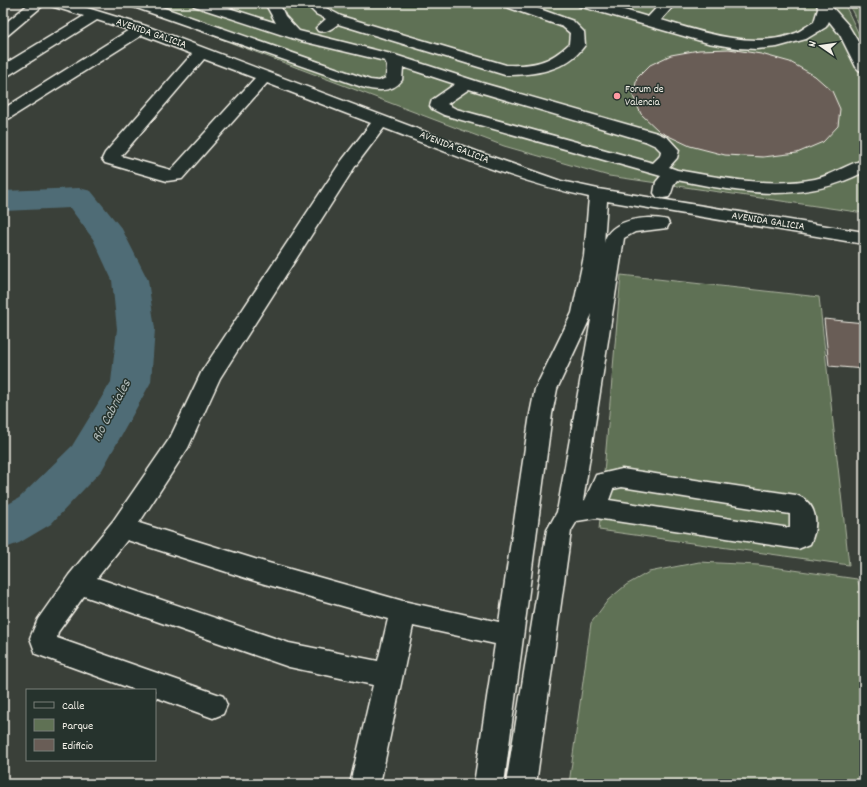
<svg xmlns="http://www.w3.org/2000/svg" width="867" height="787" viewBox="0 0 867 787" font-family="Dekko,sans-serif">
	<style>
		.green { fill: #5f7154; stroke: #aab19e }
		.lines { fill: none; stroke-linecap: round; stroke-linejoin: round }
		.river { fill: #506c76; fill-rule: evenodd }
		.building { fill: #695d56; stroke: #f4f1e8 }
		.minor-casing { stroke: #f4f1e8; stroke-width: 3 }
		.highway-casing { stroke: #f4f1e8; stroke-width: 3 }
		.minor { fill: #26332d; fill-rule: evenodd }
		.highway { fill: #716e59; fill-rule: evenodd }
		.poi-dot { fill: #ff9aa2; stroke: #26332d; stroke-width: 1.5 }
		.labels { text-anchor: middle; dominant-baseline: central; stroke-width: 3; stroke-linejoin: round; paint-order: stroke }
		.far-street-label { font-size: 11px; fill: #f4f1e8; stroke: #26332d }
		.far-poi-label { font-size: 11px; fill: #f4f1e8; stroke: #26332d; text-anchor: start }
		.water-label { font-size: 14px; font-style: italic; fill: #b2bcba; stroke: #26332d }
	</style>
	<rect width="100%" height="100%" fill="#3a4039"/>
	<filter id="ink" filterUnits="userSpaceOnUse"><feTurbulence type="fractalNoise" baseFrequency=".025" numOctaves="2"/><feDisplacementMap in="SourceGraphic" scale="8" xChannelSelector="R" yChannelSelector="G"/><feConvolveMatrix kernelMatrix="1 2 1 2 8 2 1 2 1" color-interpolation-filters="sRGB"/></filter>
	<g filter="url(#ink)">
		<path class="green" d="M126,3h718l20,42v168l-255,-37 -105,-30z
			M848,3h16v32z
			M621,275l198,22 30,268 -250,-35z
			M699,562l59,3 99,14 7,20v185h-295l22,-161 17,-23 18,-15 23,-13z"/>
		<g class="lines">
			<path class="river" d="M79,188l12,3 31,38 26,51 7,49 -4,53 -49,88 -51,54 -32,19 -16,6v-42l16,-9 53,-52 39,-64 6,-53 -5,-49 -19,-41 -23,-31 -67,3v-20z"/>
		</g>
		<path class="building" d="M729,49l32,5 29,8 25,14 17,15 8,18 -2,17 -15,16 -26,11 -34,4 -38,-2 -35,-9 -30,-14 -19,-18 -8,-18 4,-18 13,-13 21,-10 28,-5z
			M824,319l40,4v46l-35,-3z"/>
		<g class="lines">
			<defs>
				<path id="minor" d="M30,3h16l-38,32 -5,1v-11z
					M49,3h22l75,23 335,127 80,28 37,8 266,43v12l-257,-43 -3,42c5,-24 43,-28 63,-23l2,4 -2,4 -32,4 -11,6 -41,263 2,-1 11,-25 26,-6 174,26c22,8 23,30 14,49l-12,5 -202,-31 -19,3 -6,10 -35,253h-30l41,-254 10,-18 35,-198 -35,75 -5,25 -48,370h-30l21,-140 -82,-18 -33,158h-30l23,-99 -84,-18 -205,-71 -26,36 -1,6 166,58 4,9 -4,9 -10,4 -58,-21v-7h-20l-99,-36 -6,-16 8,-19 31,-44 44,-54 57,-83 32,-67 138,-208 31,-40 -104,-40 -85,96 -15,2 -62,-18 -3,-4 3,-6 87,-99 -50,-19 -132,83 -7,2v-11l126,-79 -32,-10 -88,55 -6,2v-12l81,-49 -33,-10zM204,59l51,19 -84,92 -50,-14zM384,128c68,26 134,54 205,69l-5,59 -12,57 -37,76 -5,25 -31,208 -96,-21 -145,-41 -119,-37 49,-75 32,-70 136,-213zM622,487l168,27v14l-181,-28 4,-11zM127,540l131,42 130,37 -10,42 -89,-18 -192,-65z
					M129,3h21l220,77 9,1 7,-3 1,-13 -2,-4 -84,-20 -107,-35 -2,-3h21l63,20 -11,-20h14l6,13 14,15 96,24 87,28 175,50 11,5 11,12 -2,8 -8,9 8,3c45,8 93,18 138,9 18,-4 32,-15 49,-19v12c-61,32 -122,21 -187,8 -5,5 -4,11 -8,17l-6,1 -6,-1 -3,-4 2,-11 5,-6 -217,-61 -12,-6 -2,-3 2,-6 23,-16 -52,-17 -1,13c-9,13 -26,11 -40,7l-231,-81zM469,89l176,52 11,5 5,5 -1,5 -7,7 -197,-54 -9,-5z
					M305,3h15l6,5 15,8 165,49c27,1 43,-2 63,-21l1,-11 -7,-6 -59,-21 -2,-3h21l50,18 11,11 1,13c-18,26 -51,30 -80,30l-167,-51c-7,5 -12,9 -20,7l-2,-3 10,-9 -10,-5z
					M577,3h23l48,14 13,-14h15l-15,17c40,12 93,30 135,13 6,-3 12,-8 18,-11l4,-13 -1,-6h14l1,4 16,18 16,27v20l-5,-2 -3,-3 -16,-32 -11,-14 -3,6 -20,12 -29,8 -21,2 -18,-1 -30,-5 -129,-37z"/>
				<path id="highway" d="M51,3h15l-2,3 -6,1 -5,-1z"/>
			</defs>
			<use href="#minor" class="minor-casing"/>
			<use href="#highway" class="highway-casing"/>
			<use href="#minor" class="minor"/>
			<use href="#highway" class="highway"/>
		</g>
	</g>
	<circle class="poi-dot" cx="617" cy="96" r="4"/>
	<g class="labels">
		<g class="far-street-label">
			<text transform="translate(151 34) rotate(19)">AVENIDA GALICIA</text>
			<text transform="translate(454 148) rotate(21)">AVENIDA GALICIA</text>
			<text transform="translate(768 222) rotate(9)">AVENIDA GALICIA</text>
		</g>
		<g class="far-poi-label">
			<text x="625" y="90">Forum de<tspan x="625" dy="13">Valencia</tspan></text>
		</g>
		<g class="water-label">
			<text transform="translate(112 411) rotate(-62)">Río Cabriales</text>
		</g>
	</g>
	<rect width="867" height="787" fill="none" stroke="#26332d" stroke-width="16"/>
	<rect x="8" y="8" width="851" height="771" fill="none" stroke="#f4f1e8" stroke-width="1.5" filter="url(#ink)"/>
	<rect x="26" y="689" width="130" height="72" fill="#26332d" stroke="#787f78"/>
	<rect x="34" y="702" width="20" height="6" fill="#26332d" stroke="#787f78"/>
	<text x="62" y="709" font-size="12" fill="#f4f1e8">Calle</text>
	<rect x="34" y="719" width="20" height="12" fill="#5f7154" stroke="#787f78"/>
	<text x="62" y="729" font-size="12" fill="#f4f1e8">Parque</text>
	<rect x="34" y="739" width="20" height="12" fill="#695d56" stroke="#787f78"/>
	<text x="62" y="749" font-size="12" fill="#f4f1e8">Edificio</text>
	<g transform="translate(821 46) rotate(283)" stroke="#26332d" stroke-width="3" paint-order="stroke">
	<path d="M0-3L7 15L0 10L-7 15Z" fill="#f4f1e8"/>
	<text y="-6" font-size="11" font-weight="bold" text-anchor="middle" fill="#f4f1e8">N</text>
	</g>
</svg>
